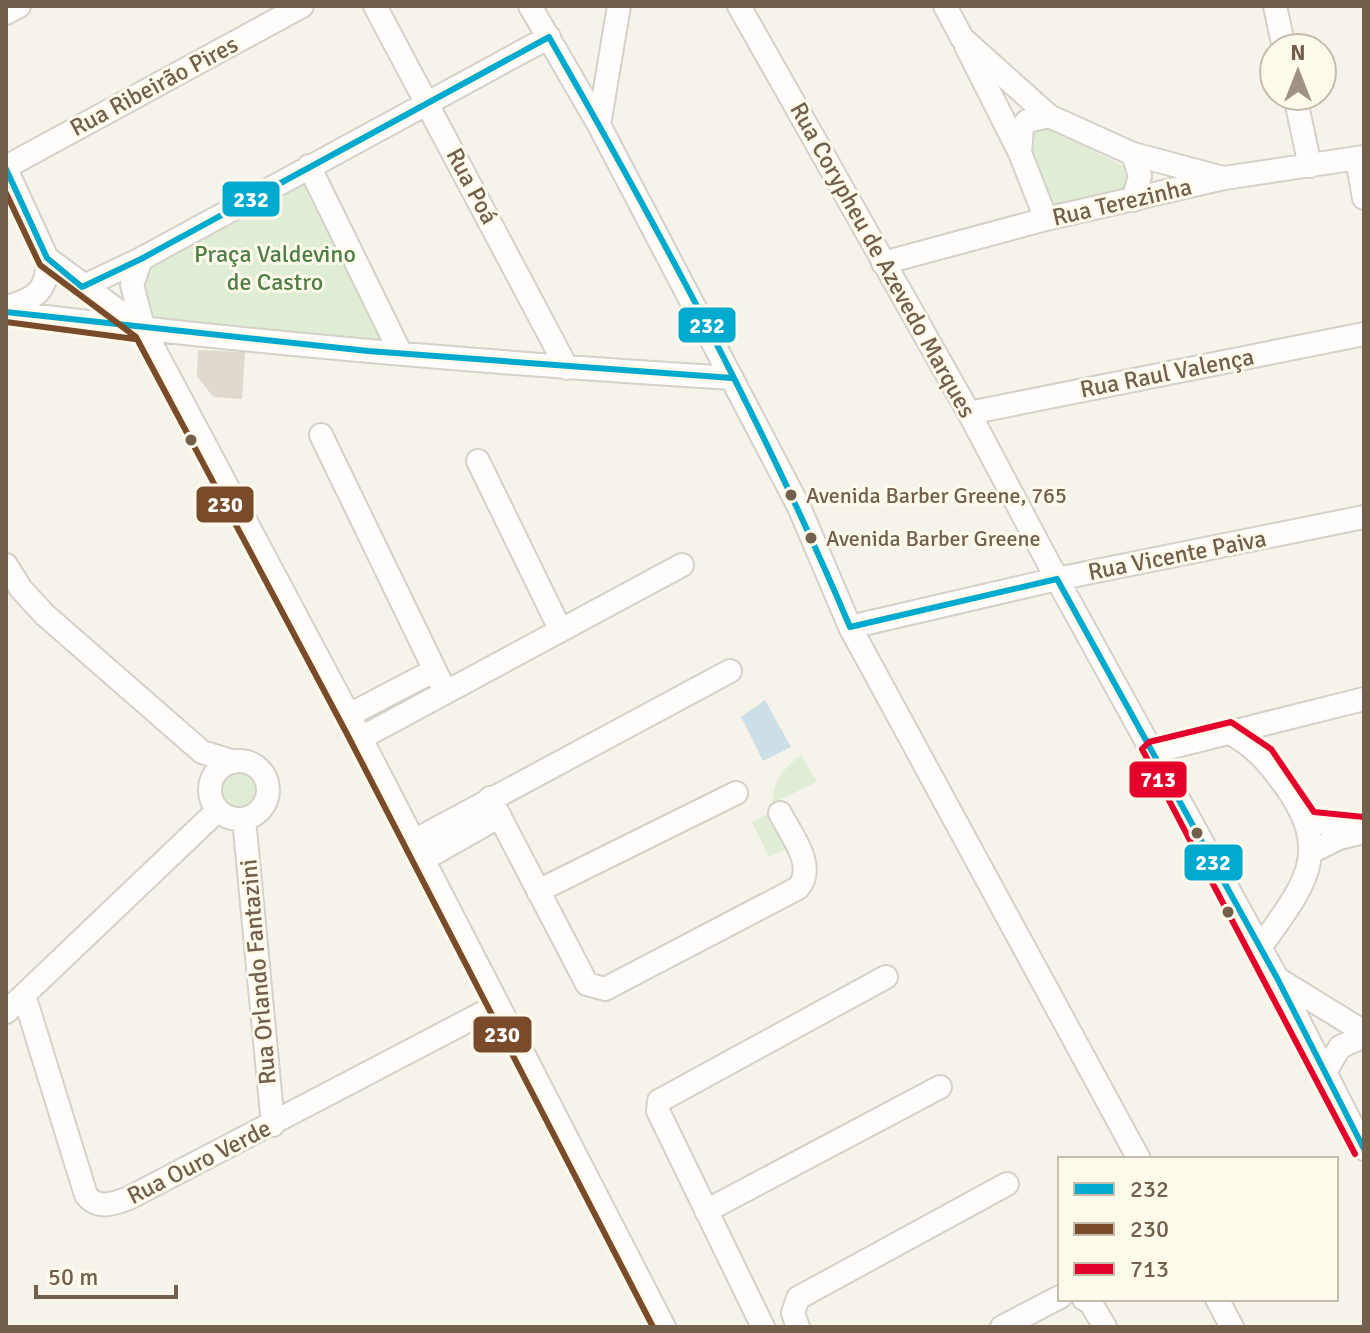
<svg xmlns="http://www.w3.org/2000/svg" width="1370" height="1333" viewBox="0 0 1370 1333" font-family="Signika,sans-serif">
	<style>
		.green { fill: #dfedd5 }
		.water { fill: #cddfe6 }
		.building { fill: #e0d9d0; stroke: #dfd8cc; stroke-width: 2 }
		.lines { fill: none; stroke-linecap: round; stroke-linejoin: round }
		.minor-casing { stroke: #d5d0c8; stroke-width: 26 }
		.minor { stroke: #fefdfc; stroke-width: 22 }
		.bus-1-casing { stroke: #fefaeb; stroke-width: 12 }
		.bus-2-casing { stroke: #fefaeb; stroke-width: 12 }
		.bus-3-casing { stroke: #fefaeb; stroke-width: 12 }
		.bus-1 { stroke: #00a9ce; stroke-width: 6 }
		.bus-2 { stroke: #7a4b2a; stroke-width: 6 }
		.bus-3 { stroke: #e4002b; stroke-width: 6 }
		.bus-dot { fill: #73604c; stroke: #fefaeb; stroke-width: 3 }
		.labels { text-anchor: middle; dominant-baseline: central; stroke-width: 6; stroke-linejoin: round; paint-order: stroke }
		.bus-label { font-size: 22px; fill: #73604c; stroke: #fefaeb; text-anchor: start }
		.street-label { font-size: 24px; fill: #73604c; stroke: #fefaeb }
		.park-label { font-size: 24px; fill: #4f7e47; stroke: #fefaeb }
		.line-badge { stroke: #fefaeb; stroke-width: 3 }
		.badge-label { font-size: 22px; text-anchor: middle; font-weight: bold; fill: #fff }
	</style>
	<rect width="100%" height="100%" fill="#f6f3ea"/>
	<path class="green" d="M1040,124l88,44 6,12 -5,12 -78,15 -27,-73z
		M307,175l80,173 -237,-21 -10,-29 4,-33z
		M801,755l16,27 -44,21c0,-23 10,-34 28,-48z
		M214 790a25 25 0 1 1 50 0a25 25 0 1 1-50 0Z
		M769,813l18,36 -18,8 -17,-35z"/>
	<path class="water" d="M765,700l26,47 -28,14 -22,-44z"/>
	<path class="building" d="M199,351l45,2 -3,45 -27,-2 -16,-20z"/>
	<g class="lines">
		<defs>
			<path id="minor" d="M375,6l192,362
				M530,6l69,119 200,382 51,120 289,532
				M739,6l230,407 88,166 220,399 87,171
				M945,6l17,32 87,78 84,38 90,24
				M1275,6l9,42
				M6,13l13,-7
				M966,46l54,107 26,66
				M1295,96l15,70
				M599,125l20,-119
				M1020,153l2,-25 5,-7 22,-5
				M1357,159l7,39
				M309,166l92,188
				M6,167l296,-161
				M6,169l41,89 93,69
				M1133,200l7,-24 -7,-22
				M141,259l-9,26 12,45 211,397 309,600
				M883,263l163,-44 178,-41 140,-21
				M82,287l59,-28 408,-222
				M6,307c29,-7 43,-17 41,-49
				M6,312c241,31 483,51 726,66
				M969,413l395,-79
				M321,435l124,256
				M478,461l82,168
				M6,565l15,24 24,26 157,137 32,10
				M850,627l207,-48 307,-62
				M349,715l86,-45
				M1228,732c27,14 41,31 58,55 49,69 15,101 -26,161
				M361,738l321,-173
				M1152,752l212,-53
				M210 790a29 29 0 1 1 58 0a29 29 0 1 1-58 0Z
				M490,798l97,186 18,5 193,-101c19,-22 -7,-53 -18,-75
				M244,819l29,306
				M1308,821l54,6
				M412,842l318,-171
				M1311,852l28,-14 25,-6
				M421,861l79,-45
				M538,891l198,-98
				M1278,979l86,53
				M24,995l62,200c12,15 27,9 43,3l367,-192
				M6,1012l212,-202
				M1325,1072l15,-25 24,-11
				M706,1211l234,-124
				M1084,1299l6,3 15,25
				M1217,1299l15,28
				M763,1327l-105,-216 1,-10 227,-124
				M798,1327l-5,-14 5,-15 209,-114
				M1002,1327l58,-30"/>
		</defs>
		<use href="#minor" class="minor-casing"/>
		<use href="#minor" class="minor"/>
		<defs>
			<path id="bus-1" d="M6,169l41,89 35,29 59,-28 408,-222c109,191 215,387 301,590
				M6,312l362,39 364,27
				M1057,579l220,399 87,171
				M850,627l207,-48"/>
			<path id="bus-2" d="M6,193l34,72 96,72 210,395 307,595
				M6,322l129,17"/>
			<path id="bus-3" d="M1355,1154l-213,-405 7,-7 82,-20 40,27 43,63 50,5"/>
		</defs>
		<use href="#bus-1" class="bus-1-casing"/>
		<use href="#bus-2" class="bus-2-casing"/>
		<use href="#bus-3" class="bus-3-casing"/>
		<use href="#bus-1" class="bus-1"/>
		<use href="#bus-2" class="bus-2"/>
		<use href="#bus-3" class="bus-3"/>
	</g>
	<g class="bus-dot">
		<circle cx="191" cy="440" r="7"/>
		<circle cx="791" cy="495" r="7"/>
		<circle cx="811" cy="538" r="7"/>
		<circle cx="1197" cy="833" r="7"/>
		<circle cx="1228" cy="912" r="7"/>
	</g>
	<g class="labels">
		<g class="bus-label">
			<text x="806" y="495">Avenida Barber Greene, 765</text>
			<text x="826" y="538">Avenida Barber Greene</text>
		</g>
		<g class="street-label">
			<text transform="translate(154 86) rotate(-28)">Rua Ribeirão Pires</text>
			<text transform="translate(472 186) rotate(62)">Rua Poá</text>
			<text transform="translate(1122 202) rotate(-13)">Rua Terezinha</text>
			<text transform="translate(883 260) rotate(61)">Rua Corypheu de Azevedo Marques</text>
			<text transform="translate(1167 373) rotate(-11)">Rua Raul Valença</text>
			<text transform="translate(1177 555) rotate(-11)">Rua Vicente Paiva</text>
			<text transform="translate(258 972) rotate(-95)">Rua Orlando Fantazini</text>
			<text transform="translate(199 1162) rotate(-27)">Rua Ouro Verde</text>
		</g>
		<g class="park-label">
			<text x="275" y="254">Praça Valdevino<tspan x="275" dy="28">de Castro</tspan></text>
		</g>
	</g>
	<g class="line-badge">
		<rect x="221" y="180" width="60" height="38" rx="8" fill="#00a9ce"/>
		<rect x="677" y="306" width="60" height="38" rx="8" fill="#00a9ce"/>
		<rect x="195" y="485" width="60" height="39" rx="8" fill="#7a4b2a"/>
		<rect x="1128" y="760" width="60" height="39" rx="8" fill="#e4002b"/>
		<rect x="1183" y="843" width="61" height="39" rx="8" fill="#00a9ce"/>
		<rect x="472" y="1015" width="61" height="39" rx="8" fill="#7a4b2a"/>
	</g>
	<g class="badge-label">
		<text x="251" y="207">232</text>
		<text x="707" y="333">232</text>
		<text x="225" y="512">230</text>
		<text x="1158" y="787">713</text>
		<text x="1213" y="870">232</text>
		<text x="502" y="1042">230</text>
	</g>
	<rect width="1370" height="1333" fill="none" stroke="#73604c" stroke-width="16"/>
	<rect x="1058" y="1157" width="280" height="144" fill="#fefaeb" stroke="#c6bcab" stroke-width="2"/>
	<rect x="1074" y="1183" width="40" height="12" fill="#00a9ce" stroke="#c6bcab" stroke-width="2"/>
	<text x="1130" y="1197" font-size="24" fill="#73604c">232</text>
	<rect x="1074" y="1223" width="40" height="12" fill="#7a4b2a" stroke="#c6bcab" stroke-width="2"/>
	<text x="1130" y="1237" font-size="24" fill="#73604c">230</text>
	<rect x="1074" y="1263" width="40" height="12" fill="#e4002b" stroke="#c6bcab" stroke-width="2"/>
	<text x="1130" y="1277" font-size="24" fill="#73604c">713</text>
	<g transform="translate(1298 72)"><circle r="38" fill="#fefaeb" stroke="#c6bcab" stroke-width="2"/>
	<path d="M0-6L14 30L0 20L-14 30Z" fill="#a19383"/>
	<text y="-12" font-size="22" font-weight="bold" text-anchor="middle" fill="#73604c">N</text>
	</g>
	<path d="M36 1285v12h140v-12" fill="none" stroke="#73604c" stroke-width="4"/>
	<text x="48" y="1285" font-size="24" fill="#73604c" stroke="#fefaeb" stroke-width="6" paint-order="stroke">50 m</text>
</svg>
